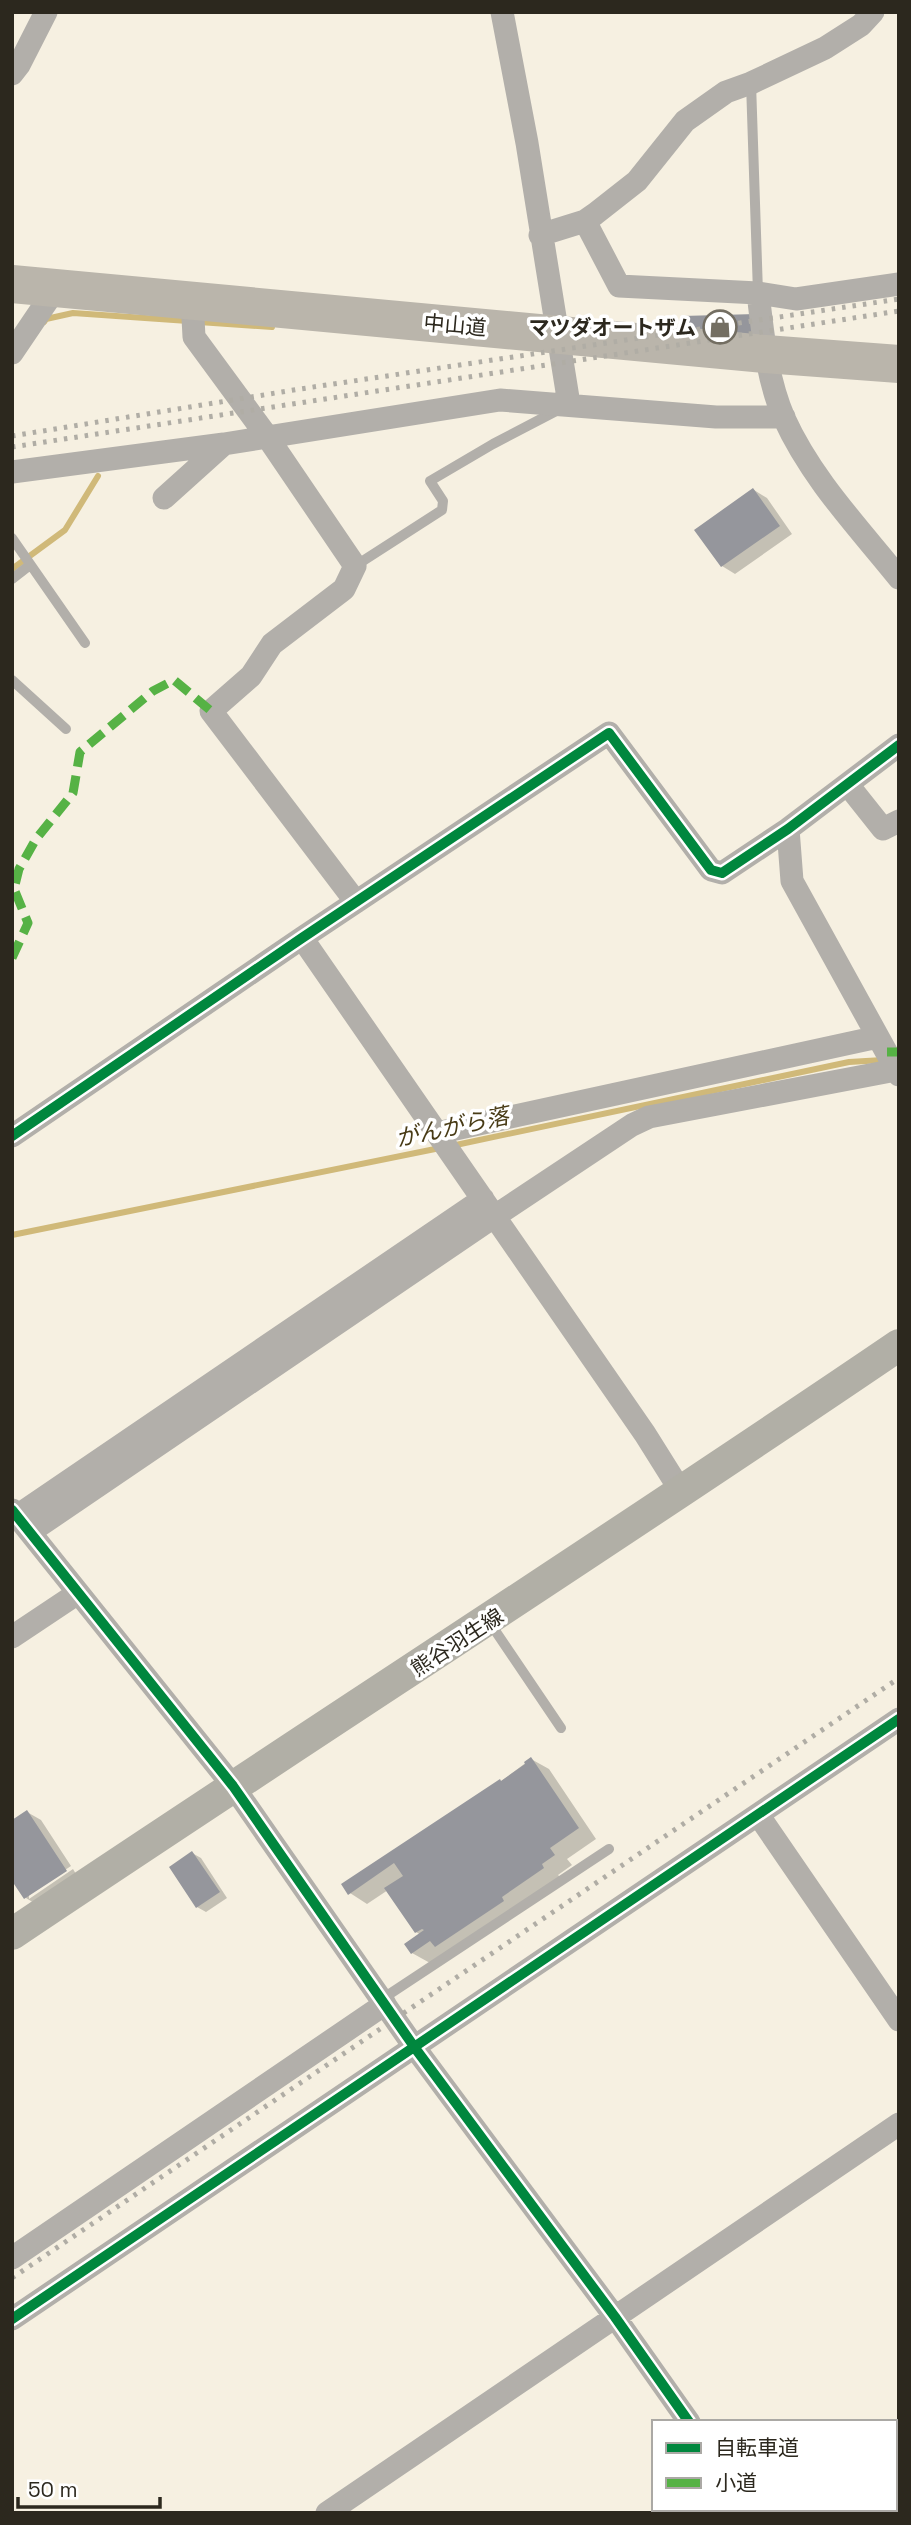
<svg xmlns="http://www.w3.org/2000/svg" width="911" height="2525" viewBox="0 0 911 2525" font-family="'Space Grotesk','Noto Sans JP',sans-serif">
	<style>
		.shadow { fill: #0003 }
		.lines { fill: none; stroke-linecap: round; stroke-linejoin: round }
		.stream { stroke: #d0b979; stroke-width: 6 }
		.building { fill: #95969c }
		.lane { stroke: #b2afaa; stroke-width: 10 }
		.street { stroke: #b2afaa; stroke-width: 23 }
		.secondary { stroke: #b1afa6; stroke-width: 32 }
		.highway { stroke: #bab5ab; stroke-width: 38 }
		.rail { stroke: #b0ada5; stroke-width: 5; stroke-dasharray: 3.5 7; stroke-linecap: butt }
		.quiet { stroke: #56b245; stroke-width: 9; stroke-dasharray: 18 9; stroke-linecap: butt }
		.cycleway-casing { stroke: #fff; stroke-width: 15 }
		.cycleway { stroke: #00873e; stroke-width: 10 }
		.labels { text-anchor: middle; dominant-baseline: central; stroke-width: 7; stroke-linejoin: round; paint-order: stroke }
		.street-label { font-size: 21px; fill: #2c281e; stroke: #fff }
		.poi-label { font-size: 21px; font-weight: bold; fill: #2c281e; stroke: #fff; text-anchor: end }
		.water-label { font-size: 23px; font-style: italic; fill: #483b16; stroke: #fff }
	</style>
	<rect width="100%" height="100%" fill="#f6f0e1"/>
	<path class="shadow" d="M754,490l13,8 25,36 -57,40 -13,-8z
		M531,1759l18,10 47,70 -29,20 5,6 -14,10 3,3 -131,85 -18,-10 9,-18 -5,-3 -28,-42 -21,14 -17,-11z
		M27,1812l14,8 30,46 -42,28v5l44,-30 6,10 -40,27 -13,-8 -14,-20z
		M192,1853l9,5 26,40 -21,14 -9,-5z"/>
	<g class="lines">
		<path class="stream" d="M44,322l2,-3 27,-6 115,8
			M199,322l73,5
			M12,569l53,-39 33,-54
			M451,1146l398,-84 34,-2
			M12,1235l428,-87"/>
	</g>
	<path class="building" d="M756,314l2,34 -76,-9v-23z
		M753,488l27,38 -59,41 -27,-37z
		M531,1757l48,71 -29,20 5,7 -13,9 2,4 -42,29 2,4 -69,46 -5,-6 -19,13 -7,-10 20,-14 -2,-1 -7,4 -31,-45 19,-12 -9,-13 -46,32 -7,-11 159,-105 1,2 24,-17 -1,-2z
		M27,1810l40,61 -43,28 -12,-18v-61z
		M192,1851l28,41 -24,16 -27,-41z"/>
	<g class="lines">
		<path class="lane" d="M751,83l7,210
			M12,538l73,105
			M355,566l87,-56 1,-9 -13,-20 63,-37 67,-35
			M12,579l18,-14
			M12,680l54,49
			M490,1623l71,105
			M382,1999l227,-150"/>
		<path class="street" d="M502,12l25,131 42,261
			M12,74l7,-9 27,-53
			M585,221l34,65 139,7 38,6 103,-15
			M540,235l45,-14 10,-7 42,-33 48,-60 41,-29 25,-9 74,-35 36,-23 12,-13
			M758,293c5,42 9,86 26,125 27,60 74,109 115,160
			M192,299l2,38 72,98 89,131 -11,23 -72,55 -21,32 -40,35 145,191
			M12,353l44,-65
			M12,472l212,-28 276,-44 216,17h68
			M164,498l60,-54
			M848,785l35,44 16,-8
			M788,829l4,52 107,194
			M302,938l343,496 37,59
			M437,1133l441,-96
			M12,1136l290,-198 307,-205 102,137 11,3 66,-44 111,-84
			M12,1510l221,276 182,262 200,269 74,105
			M17,1516l466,-317
			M30,1532l465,-316 137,-91 17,-8 247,-47
			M12,1637l66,-44
			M759,1816l140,204
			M12,2258l373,-254
			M12,2319l887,-600
			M895,2438l4,-3
			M751,2509l2,4
			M327,2513l572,-389
			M790,2513l5,-4"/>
		<path class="secondary" d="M12,1934c295,-198 593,-389 887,-589"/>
		<path class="highway" d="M12,284l753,70 134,10"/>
		<path class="rail" d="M12,436l288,-47 599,-90
			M12,447l887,-136
			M12,2278l887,-600"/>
		<path class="quiet" d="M12,958l16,-35 -14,-34 5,-20 17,-30 37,-46 7,-41 73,-61 21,-11 37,31
			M887,1052h12"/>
		<defs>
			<path id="cycleway" d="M12,1136l290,-198 307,-205 102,137 11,3 66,-44 111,-84
				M12,1510l221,276 182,262 200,269 74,105
				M12,2319l887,-600"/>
		</defs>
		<use href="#cycleway" class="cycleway-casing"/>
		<use href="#cycleway" class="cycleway"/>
	</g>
	<defs>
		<symbol id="shop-ring" viewBox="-11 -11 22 22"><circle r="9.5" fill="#fff" stroke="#736e62" stroke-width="1.5"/><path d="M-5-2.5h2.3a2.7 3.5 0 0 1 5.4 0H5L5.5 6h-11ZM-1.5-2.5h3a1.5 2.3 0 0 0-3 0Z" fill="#736e62"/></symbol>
	</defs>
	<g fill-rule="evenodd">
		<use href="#shop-ring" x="701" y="308" width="38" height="38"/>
	</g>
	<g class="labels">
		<g class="street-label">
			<text transform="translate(455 325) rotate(5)">中山道</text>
			<text transform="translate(457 1642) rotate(-33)">熊谷羽生線</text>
		</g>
		<g class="poi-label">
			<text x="696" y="327">マツダオートザム</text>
		</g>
		<g class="water-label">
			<text transform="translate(452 1127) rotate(-12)">がんがら落</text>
		</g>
	</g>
	<rect width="911" height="2525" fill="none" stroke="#2c281e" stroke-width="28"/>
	<rect x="652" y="2420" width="245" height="91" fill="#ffffff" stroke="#aba9a5" stroke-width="2"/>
	<rect x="666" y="2443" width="35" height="10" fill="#00873e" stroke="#aba9a5" stroke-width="2"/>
	<text x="715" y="2455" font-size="21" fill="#2c281e">自転車道</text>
	<rect x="666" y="2478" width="35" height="10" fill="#56b245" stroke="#aba9a5" stroke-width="2"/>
	<text x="715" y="2490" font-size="21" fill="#2c281e">小道</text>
	<path d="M18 2497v10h142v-10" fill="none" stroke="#2c281e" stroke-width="3.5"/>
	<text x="28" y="2497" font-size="21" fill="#2c281e" stroke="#ffffff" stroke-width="5" paint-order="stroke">50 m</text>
</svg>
